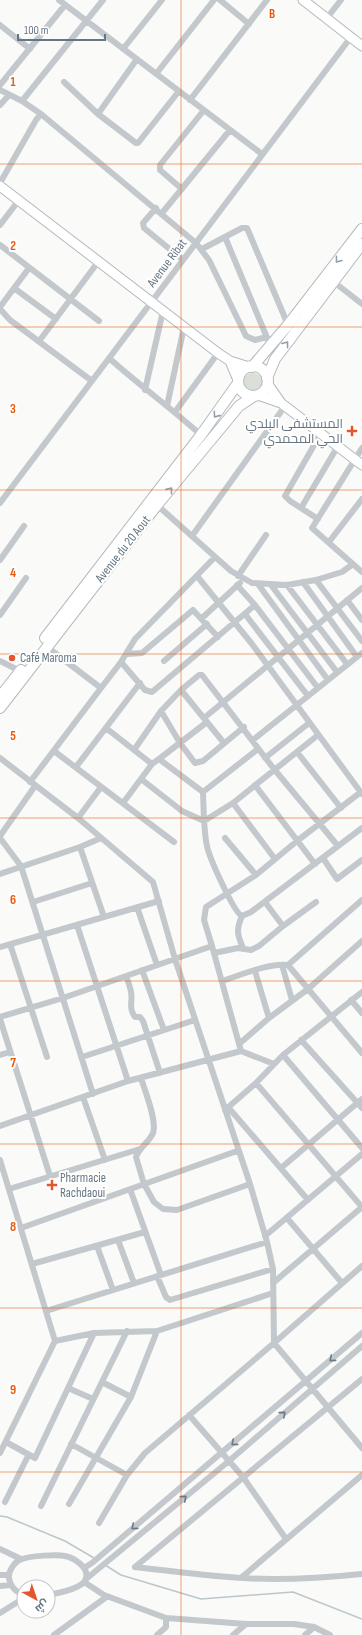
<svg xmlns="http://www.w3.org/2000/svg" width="362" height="1635" viewBox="0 0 362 1635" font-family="'Sofia Sans Condensed',Cairo,sans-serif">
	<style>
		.green { fill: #dadfd7 }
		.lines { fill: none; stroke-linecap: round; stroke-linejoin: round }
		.stream { stroke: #bbc7cb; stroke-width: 1.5 }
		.secondary-casing { stroke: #b3babf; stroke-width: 11 }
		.primary-casing { stroke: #b5babe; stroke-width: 12 }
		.street { stroke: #c3c8cc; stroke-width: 6 }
		.secondary { stroke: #fff; stroke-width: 9 }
		.primary { stroke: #fff; stroke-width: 10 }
		.oneway { stroke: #939fa8 }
		.oneway2 { stroke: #6a7a87 }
		.grid { fill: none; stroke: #e8590c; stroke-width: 1; stroke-opacity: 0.55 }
		.poi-dot { fill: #e4572e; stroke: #fff; stroke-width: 1.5 }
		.labels { text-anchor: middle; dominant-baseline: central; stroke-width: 4; stroke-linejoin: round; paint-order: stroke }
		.street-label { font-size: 13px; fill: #657683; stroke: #fff }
		.poi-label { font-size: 13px; fill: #657683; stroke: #fff; text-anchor: start }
		.grid-label { font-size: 13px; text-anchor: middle; font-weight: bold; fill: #e8590c; stroke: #fff; stroke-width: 4; stroke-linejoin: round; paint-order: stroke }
	</style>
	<rect width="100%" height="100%" fill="#fafaf8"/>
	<path class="green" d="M242 384a11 11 0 1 1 22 0a11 11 0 1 1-22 0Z"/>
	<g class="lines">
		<path class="stream" d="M0,1516l7,1 58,24 29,17
			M105,1565l16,10 80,24 92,-7 69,27"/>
		<defs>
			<path id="secondary" d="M303,0l59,46
				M0,186l218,167 12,8 19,6
				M230,361l8,19
				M267,383l14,20 81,62
				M258,395l23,8"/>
			<path id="primary" d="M238 381a15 15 0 1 1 30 0a15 15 0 1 1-30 0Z
				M252,367l36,-42 74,-96
				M267,378l8,-19 87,-115
				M45,638l156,-203 37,-52
				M0,697l21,-27
				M0,708l157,-203 82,-99 15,-10"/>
		</defs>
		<use href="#secondary" class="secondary-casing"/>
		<use href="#primary" class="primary-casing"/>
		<path class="street" d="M59,0l203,154
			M220,0l29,24
			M327,18l14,-18
			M0,25l30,24
			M123,49l39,-49
			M137,59l-39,55 38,29h2l41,-52
			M156,74l58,-74
			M64,82l34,32
			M0,85l65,-80
			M0,90l22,11 19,13 155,129 13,17 37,76 9,4 12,-3
			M190,100l77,-100
			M22,101l81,-101
			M0,105l9,-10
			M0,183l36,-63 5,-6
			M182,189l-22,-19v-5l44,-55
			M156,208l-13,15 1,5 39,32
			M162,213l68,-83
			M0,225l19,-25
			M225,237l43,103
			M0,245l99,76
			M202,249l40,-21h5l41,97
			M334,282l28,22
			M14,288l42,31
			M0,307l29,-39
			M0,309l10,11 82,61
			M40,340l58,-78
			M109,358c30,27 62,50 92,77
			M145,390l18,-79
			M167,406l17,-79
			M175,412l43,-59
			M362,448l-50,80 50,44
			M0,503l351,-466
			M157,505l74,66 21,12 35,2 29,-5 26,-8 11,-8
			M301,508l37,-62
			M318,519l-28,-18 -5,-5 36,-63
			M192,536l93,-130
			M329,542l33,-43
			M0,560l24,-34
			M197,576l55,68 110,150
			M238,576l28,-41
			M316,580l46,61
			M303,582l54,75
			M258,584l70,96
			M237,585l18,20 63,83
			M271,585l66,87
			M287,585l60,79
			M347,600l15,20
			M245,614l63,82
			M0,615l26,-37
			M202,618l38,-35
			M47,647l54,41 20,-26 14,-23 80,-82
			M127,654l15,-1 51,-43 25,27
			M0,661l20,10
			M164,661l43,-37
			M121,662l24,28 7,2 103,-87
			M181,690l43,53
			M161,711l20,-21 18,-15h3l72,94 64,77
			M204,718l158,-130
			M106,728l46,36
			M318,735l-85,68 -29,18c1,8 1,17 3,25 2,11 27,67 35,70l9,-4 111,-84
			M253,740l109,-87
			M134,750l27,-39 19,32 15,20 8,-2 41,-34
			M54,751l120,91
			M297,752l44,56
			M0,758l78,60 75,64 22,77 75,225 17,58 6,27 1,74 88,105
			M265,758l44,-35
			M159,759l48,-37
			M76,767l64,-84
			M141,779l41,32 22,10 -1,-29
			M30,782l71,-94
			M255,785l60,79
			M203,792l55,-43
			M123,803l29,-39 7,-5 44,33
			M233,803l42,56
			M78,818l23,-31
			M0,836l35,-50
			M0,838l21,28 72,228
			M225,838l31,37
			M80,847l24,70
			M323,858l14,21 25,-19
			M0,874l80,-27 21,-9
			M33,902l59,-19
			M265,902l18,24
			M137,907l20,58
			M242,916c-6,14 -5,18 1,32
			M77,925l51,156
			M10,944l37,113
			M0,947l159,-46
			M214,953l24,-5 13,2 8,-4 24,-20 33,-24
			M282,965l10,35
			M288,965l74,88
			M142,970l22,60
			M255,971l14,47
			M126,976c2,5 4,10 5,16 2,8 -3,16 4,25h5l3,4 17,52
			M222,981c19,-6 46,-18 66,-16l74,-65
			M351,1000l11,13
			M0,1017l63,-19 149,-52
			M0,1019l50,157
			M301,1040l61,68
			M239,1044l30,-26 39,-29 54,-48
			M241,1051l-29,-105 -8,-26 2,-13 50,-32 41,-34 64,-49
			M0,1055l10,-3
			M283,1055l79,93
			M82,1057l113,-37
			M141,1078c4,13 18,47 11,57 -5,9 -12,12 -16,22l8,27 10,18 9,7 14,1 73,-26
			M256,1083l106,124 -89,76
			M83,1097l22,63
			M228,1107l80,93
			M225,1110l31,-27 27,-28 79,-63
			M0,1126l128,-45 113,-30 33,13
			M0,1160l55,181 -55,112
			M281,1168l81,-69
			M9,1189l131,-40
			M130,1189l31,86
			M287,1218l55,65
			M21,1228l216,-77
			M265,1236l97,-82
			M118,1240l16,43
			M97,1246l16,44
			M32,1264l113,-32
			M157,1276l9,21 4,3 103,-31
			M46,1311l221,-69
			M55,1341l39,-8 63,-2 116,-38
			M102,1382l29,15
			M68,1388l25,11
			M189,1415l54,62 43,62
			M6,1442l29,16 59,-125
			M71,1444l56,31
			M5,1502l23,-46
			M69,1504l62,-107 26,-66
			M41,1506l86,-175
			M99,1523l28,-48 18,-22 129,-110 88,-77
			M0,1549l21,10
			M135,1567l227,-188
			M135,1567c46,5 92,12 138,12 30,0 60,-2 89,-5
			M84,1568l8,-5 270,-230
			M0,1575h9
			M242,1577l120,-102
			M86,1579l143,-118 133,-115
			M0,1586l10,-1
			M104,1595l62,23 80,6h48l20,3 16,8
			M24,1596c-8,-4 -14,-9 -15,-18 -1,-7 6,-17 13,-19 8,-3 35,-5 43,-3 9,2 24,11 21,22 -2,11 -29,15 -38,17
			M0,1613l24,-15
			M54,1635l51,-37 -1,-3 -20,-13
			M157,1635l9,-8v-9
			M233,1635l13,-11
			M305,1635l9,-8"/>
		<use href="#secondary" class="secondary"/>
		<use href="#primary" class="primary"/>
	</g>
	<defs><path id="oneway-chevron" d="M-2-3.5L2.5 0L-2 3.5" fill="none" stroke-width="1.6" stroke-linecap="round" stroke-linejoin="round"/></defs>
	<g class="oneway">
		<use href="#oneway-chevron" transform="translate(338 260) rotate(128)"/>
		<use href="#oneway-chevron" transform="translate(286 344) rotate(-53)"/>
		<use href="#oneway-chevron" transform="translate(216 415) rotate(125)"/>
		<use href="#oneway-chevron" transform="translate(170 490) rotate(-51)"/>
	</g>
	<g class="oneway2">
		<use href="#oneway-chevron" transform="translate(332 1359) rotate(140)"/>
		<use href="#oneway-chevron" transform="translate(283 1414) rotate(-41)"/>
		<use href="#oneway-chevron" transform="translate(234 1443) rotate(139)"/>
		<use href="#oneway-chevron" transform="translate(184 1498) rotate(-40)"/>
		<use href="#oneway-chevron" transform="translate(134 1527) rotate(140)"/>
	</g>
	<path class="grid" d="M181,0v1635M0,164h362M0,327h362M0,490h362M0,654h362M0,818h362M0,981h362M0,1144h362M0,1308h362M0,1472h362"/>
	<g class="poi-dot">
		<path d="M350 425h4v4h4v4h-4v4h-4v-4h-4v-4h4z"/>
		<circle cx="12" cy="658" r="4"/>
		<path d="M50 1179h4v4h4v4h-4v4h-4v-4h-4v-4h4z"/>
	</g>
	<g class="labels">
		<g class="street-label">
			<text transform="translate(167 263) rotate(-53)">Avenue Ribat</text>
			<text transform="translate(123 549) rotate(-52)">Avenue du 20 Aout</text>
		</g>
		<g class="poi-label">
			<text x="343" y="424" text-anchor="end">المستشفى البلدي<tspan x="343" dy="15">الحي المحمدي</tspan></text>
			<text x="20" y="658">Café Maroma</text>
			<text x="60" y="1178">Pharmacie<tspan x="60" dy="15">Rachdaoui</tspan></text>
		</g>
	</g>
	<g class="grid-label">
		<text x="272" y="18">B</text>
		<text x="13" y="86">1</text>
		<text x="13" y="250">2</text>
		<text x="13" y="413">3</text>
		<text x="13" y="577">4</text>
		<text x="13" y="740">5</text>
		<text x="13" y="904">6</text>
		<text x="13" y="1067">7</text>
		<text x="13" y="1231">8</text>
		<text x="13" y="1394">9</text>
	</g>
	<g transform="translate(36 1599) rotate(140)"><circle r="19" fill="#ffffff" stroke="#c1c8cd"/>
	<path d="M0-3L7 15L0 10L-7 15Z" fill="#e4572e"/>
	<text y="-6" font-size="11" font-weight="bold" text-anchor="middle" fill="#657683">ش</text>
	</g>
	<path d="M18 34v6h87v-6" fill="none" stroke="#657683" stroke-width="2"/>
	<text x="24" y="34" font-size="12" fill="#657683" stroke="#ffffff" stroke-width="3" paint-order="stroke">100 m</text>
</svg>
